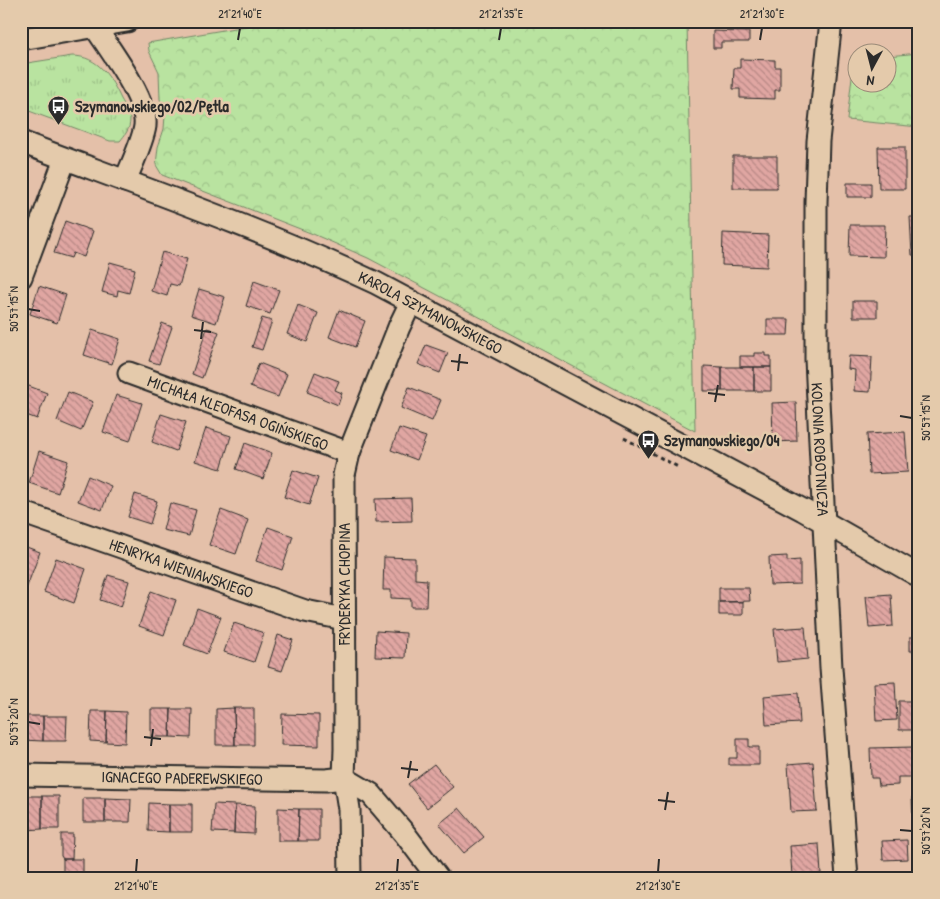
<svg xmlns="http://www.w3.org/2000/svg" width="940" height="899" viewBox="0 0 940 899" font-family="'Patrick Hand',sans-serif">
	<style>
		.grass { fill: url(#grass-tufts); stroke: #728766 }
		.forest { fill: url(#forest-crowns); stroke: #728766 }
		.building { fill: url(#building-back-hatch); stroke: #2b2b2b }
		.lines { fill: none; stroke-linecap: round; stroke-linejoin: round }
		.minor-casing { stroke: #2b2b2b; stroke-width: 25 }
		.path { stroke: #2b2b2b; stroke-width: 3; stroke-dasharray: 4 4; stroke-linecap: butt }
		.minor { stroke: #e4caab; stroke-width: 21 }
		.ticks { fill: none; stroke: #2b2b2b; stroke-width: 2 }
		.labels { text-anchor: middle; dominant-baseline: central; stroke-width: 5; stroke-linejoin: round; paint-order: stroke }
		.poi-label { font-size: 16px; font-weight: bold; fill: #2b2b2b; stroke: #e4caab; text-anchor: start }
		.street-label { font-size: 16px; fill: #2b2b2b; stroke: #e4caab }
		.neatline { fill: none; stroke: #2b2b2b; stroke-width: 2 }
		.ticks-label { font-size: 12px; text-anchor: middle; fill: #2b2b2b }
	</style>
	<defs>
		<pattern id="grass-tufts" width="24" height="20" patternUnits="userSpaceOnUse" patternTransform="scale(1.25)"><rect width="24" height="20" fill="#b9e3a0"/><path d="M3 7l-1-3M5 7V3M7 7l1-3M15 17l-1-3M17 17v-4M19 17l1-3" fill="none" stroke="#9fc38a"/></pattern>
		<pattern id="forest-crowns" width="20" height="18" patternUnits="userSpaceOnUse" patternTransform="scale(1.25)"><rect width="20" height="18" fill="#b9e3a0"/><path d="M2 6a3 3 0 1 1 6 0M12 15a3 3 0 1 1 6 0" fill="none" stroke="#9fc38a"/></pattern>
		<pattern id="building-back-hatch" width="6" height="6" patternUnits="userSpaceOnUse" patternTransform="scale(1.25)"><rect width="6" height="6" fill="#e0a6a2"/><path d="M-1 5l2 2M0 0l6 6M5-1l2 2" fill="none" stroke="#b68784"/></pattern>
	</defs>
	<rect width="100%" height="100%" fill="#e4c0a9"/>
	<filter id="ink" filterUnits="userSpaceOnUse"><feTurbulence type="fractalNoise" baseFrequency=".02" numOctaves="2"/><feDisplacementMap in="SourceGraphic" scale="10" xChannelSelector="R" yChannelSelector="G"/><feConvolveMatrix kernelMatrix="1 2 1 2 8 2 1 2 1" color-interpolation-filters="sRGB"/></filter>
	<g filter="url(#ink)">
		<path class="grass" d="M72,56c27,0 39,22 49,43 4,7 9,14 9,21 0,9 -5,15 -10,21h-10l-89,-33v-44z"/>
		<path class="forest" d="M275,21h412l8,410 -327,-173 -55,-24 -151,-59 -6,-10 2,-18 6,-18 1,-14 -5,-16 -1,-27 -10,-21 -1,-8z
			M919,53v74l-72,-7 7,-61h3l1,23h30v-26z"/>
		<path class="building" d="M713,31l36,1v10h-28v6h-8z
			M740,59l35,1v7h5v23h-5v9l-35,-1v-9h-7l1,-21h6z
			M878,147h27v42h-26z
			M733,156h44v32h-44z
			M847,183h24v14h-24z
			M910,217h9v38h-7z
			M65,221l28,10 -9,26 -11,-4 -2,5 -17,-5z
			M850,225h35l-1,32 -35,-1z
			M723,233l45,2 -1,32 -45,-2z
			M162,252l25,7 -8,27 -9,-2 -3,12 -16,-5z
			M110,262l25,7 -6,24 -11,-3 -1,6 -15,-4z
			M254,281l25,9 -9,24 -24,-8z
			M39,286l27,9 -9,28 -27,-9z
			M199,289l26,8 -9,26 -25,-8z
			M853,301h24v16h-24z
			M298,305l20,8 -11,29 -20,-8z
			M339,310l26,11 -10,26 -26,-10z
			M262,318l10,3 -10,29 -10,-3z
			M767,319h22l-1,16h-21z
			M162,323l10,4 -13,37 -10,-3z
			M207,328l12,4 -17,46 -10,-4z
			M92,330l28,9 -8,25 -28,-9z
			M426,345l22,8 -8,20 -22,-9z
			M754,353h11v3h6v11h-31v-11h14z
			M849,356l23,1 -2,35 -16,-1 1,-21 -7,-1z
			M259,363l28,11 -9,23 -28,-10z
			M704,366l18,1v24h-18z
			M722,367h32v24h-32z
			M754,367h17v24h-17z
			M315,372l24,9 -4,9 7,3 -4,12 -31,-13z
			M21,383l26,10 -10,26 -16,-6z
			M409,387l32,13 -9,21 -31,-13z
			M68,392l25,10 -12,29 -24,-10z
			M116,395l26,8 -12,38 -27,-9z
			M796,402l1,39 -24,1 -1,-39z
			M161,414l25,8 -10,29 -24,-9z
			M206,428l25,8 -10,33 -26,-8z
			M399,428l27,9 -9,23 -26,-10z
			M905,432l3,40 -39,2 -2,-40z
			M245,443l27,10 -9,26 -27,-10z
			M39,451l29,10 -10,32 -29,-10z
			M293,470l25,8 -9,27 -25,-8z
			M88,476l23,10 -9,24 -24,-9z
			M135,494l22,7 -7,23 -22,-7z
			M411,498l1,23 -36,1 -1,-23z
			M170,503l26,7 -7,26 -26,-6z
			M221,510l27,10 -12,34 -27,-9z
			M268,527l25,9 -11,34 -26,-9z
			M21,545l19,7 -14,37 -5,-1z
			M787,556v5l13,-1v24l-30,1 -1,-28z
			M384,557l31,1v21l12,1 -1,27h-15v-8l-20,-1v-8h-8z
			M56,558l30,11 -12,34 -30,-11z
			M108,575l21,6 -8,26 -21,-7z
			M719,588h30l1,13 -31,1z
			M151,591l25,9 -12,35 -25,-9z
			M891,594l2,32 -24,2 -3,-32z
			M719,602h24v13h-24z
			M197,608l24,9 -14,37 -23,-9z
			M234,623l30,10 -10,29 -30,-10z
			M805,627l3,32 -31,3 -3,-33z
			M376,631l30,2 -1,25 -30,-1z
			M278,635l15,5 -11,31 -14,-4z
			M910,637h9v14h-9z
			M895,682l2,38 -21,1 -2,-38z
			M798,693l2,30 -34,2 -2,-29z
			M899,701h20v29h-20z
			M234,708l1,37h-19v-36z
			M234,708h20v37h-19z
			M151,709h20l-1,28h-19z
			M171,709h21l-1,29 -21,-1z
			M91,711h16l-1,31 -16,-1z
			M107,711l19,1 -1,31 -19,-1z
			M282,714l37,1v31l-38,-1z
			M21,716h22v25l-22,-1z
			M43,716h24l-1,25h-23z
			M737,739h12v8h10v18h-30v-7h8z
			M914,747l1,30h-17v8l-19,1 -1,-8h-7l-1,-30z
			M813,762l4,49 -26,1 -3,-48z
			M434,764l19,23 -26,21 -19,-24z
			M25,796h17v33l-17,1z
			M42,796h17v33h-17z
			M919,796v29h-6l-1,-28z
			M83,798h22v24h-22z
			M105,798l26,1 -1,23h-25z
			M149,803l20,1v28l-21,-1z
			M169,804h23v28h-23z
			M214,804l21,1 -1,28 -22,-1z
			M235,805l20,1 -1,28 -20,-1z
			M278,808l21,1 -1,32h-20z
			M459,808l25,29 -20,16 -25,-29z
			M299,809h20v32h-21z
			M61,834h12l-1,25h-9l-2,-3z
			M907,840l1,19 -25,1 -1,-19z
			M819,844l2,30 -29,2 -2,-30z
			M63,859h20v19h-10v-4h-10z"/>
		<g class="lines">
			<defs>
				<g id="minor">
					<path d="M94,21l1,6c15,23 53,73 50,99 -2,15 -14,40 -20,55"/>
					<path id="s1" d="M831,21l-13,120 -2,61v157l15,309 16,210"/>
					<path d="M21,39l106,-18"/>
					<path id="s2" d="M21,142c119,45 240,87 355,141l427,227 116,66"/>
					<path d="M21,277l44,-118"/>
					<path id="s3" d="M129,373l220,80"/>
					<path id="s4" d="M21,512l284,99 39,8"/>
					<path id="s5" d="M21,775l305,5 18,-2 27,16 34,40 33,44"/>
					<path d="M350,878l-1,-69 -5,-31 1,-29 -1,-274 5,-22 50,-126 12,-25"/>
				</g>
			</defs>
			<use href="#minor" class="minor-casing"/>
			<path class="path" d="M624,438l54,29"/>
			<use href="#minor" class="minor"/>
		</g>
	</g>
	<path class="ticks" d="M238,40l2,-12M499,40l2,-12M760,40l2,-12M28,309l12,2M194,330l17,2M201,339l2,-17M451,361l17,2M458,371l2,-17M708,393l17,2M715,402l3,-17M900,416l12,2M28,722l12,2M144,737l17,2M151,746l2,-17M401,768l17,2M408,778l3,-17M658,800l17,2M665,810l3,-18M900,830l12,1M136,872l1,-13M397,872l1,-13M658,872l1,-13"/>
	<defs>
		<symbol id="bus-pin" viewBox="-11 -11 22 30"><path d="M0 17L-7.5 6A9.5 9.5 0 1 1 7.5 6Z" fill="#2b2b2b" stroke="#e4caab"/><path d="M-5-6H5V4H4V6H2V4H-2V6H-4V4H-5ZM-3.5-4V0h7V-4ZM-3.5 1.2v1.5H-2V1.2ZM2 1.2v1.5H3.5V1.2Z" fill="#fff"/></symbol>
	</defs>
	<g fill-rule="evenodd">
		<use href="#bus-pin" x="46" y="94" width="25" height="34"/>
		<use href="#bus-pin" x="636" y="428" width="25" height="34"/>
	</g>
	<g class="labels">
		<g class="poi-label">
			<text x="75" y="106">Szymanowskiego/02/Pętla</text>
			<text x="664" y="440">Szymanowskiego/04</text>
		</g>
		<g class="street-label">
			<text stroke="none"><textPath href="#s2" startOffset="444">KAROLA SZYMANOWSKIEGO</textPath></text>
			<text stroke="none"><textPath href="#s3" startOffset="116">MICHAŁA KLEOFASA OGIŃSKIEGO</textPath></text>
			<text stroke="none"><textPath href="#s1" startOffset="429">KOLONIA ROBOTNICZA</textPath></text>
			<text stroke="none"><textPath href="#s4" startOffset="170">HENRYKA WIENIAWSKIEGO</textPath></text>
			<text transform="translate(344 584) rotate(-90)">FRYDERYKA CHOPINA</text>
			<text stroke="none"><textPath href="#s5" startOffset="161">IGNACEGO PADEREWSKIEGO</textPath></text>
		</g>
	</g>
	<rect width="940" height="899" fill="none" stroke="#e4caab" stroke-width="55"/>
	<g transform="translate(872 68) rotate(187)"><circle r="24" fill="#e4caab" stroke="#9a8a78"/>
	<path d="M0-4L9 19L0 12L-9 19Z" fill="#2b2b2b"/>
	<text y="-8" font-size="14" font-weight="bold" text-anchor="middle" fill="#2b2b2b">N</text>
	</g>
	<rect x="28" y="28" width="884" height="844" class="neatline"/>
	<g class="ticks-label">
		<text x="240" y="18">21°21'40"E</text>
		<text x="501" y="18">21°21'35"E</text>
		<text x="762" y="18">21°21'30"E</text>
		<text transform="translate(14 309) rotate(-90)" y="4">50°57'15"N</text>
		<text transform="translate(926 418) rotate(-90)" y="4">50°57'15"N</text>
		<text transform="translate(14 722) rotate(-90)" y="4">50°57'20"N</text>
		<text transform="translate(926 831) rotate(-90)" y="4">50°57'20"N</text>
		<text x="136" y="890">21°21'40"E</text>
		<text x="397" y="890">21°21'35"E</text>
		<text x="658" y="890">21°21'30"E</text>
	</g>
</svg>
